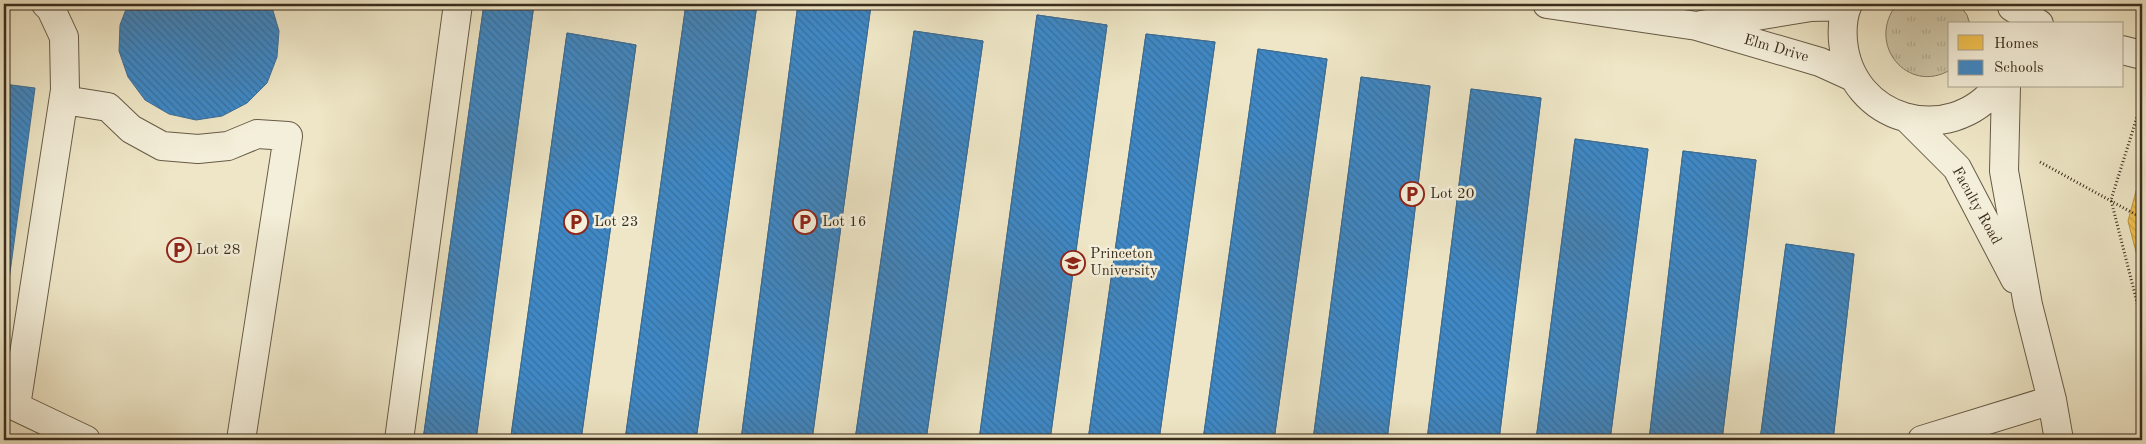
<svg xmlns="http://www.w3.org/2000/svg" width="2146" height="444" viewBox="0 0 2146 444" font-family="'Old Standard TT',serif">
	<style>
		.grass { fill: url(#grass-tufts); stroke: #847a63 }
		.homes { fill: url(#homes-back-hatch); stroke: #bb953f }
		.schools { fill: url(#schools-back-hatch); stroke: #3e6d93 }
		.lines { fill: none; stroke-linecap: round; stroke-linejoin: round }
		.minor-casing { stroke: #675b47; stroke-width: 30 }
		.path { stroke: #3a2d1d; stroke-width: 3; stroke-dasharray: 1 2.5; stroke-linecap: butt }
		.minor { stroke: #f4efda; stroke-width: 28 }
		.labels { text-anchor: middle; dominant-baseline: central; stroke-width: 5; stroke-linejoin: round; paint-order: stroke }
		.street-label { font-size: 15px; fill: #3a2d1d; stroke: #f4efda }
		.poi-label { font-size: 15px; fill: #3a2d1d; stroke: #f4efda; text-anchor: start }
	</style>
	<defs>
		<pattern id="grass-tufts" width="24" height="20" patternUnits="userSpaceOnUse" patternTransform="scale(1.25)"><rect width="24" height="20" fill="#cfc7a9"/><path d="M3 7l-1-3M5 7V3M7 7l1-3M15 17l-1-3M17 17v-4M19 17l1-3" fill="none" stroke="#b2ab91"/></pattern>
		<pattern id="homes-back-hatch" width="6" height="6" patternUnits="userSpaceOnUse" patternTransform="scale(1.25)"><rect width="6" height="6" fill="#f2c14e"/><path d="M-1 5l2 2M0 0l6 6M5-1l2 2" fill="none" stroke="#d0a644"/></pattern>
		<pattern id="schools-back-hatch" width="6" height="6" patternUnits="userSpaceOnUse" patternTransform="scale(1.25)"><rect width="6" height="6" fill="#3f88c5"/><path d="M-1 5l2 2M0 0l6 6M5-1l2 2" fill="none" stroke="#36709f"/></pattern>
	</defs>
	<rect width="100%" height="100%" fill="#eee6c6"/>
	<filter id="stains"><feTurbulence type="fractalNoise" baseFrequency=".004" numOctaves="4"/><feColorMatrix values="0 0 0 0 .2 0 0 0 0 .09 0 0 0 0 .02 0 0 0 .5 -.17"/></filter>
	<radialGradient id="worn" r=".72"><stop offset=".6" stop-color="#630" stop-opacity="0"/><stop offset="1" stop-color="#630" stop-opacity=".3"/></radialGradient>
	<path class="grass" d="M1897,4h62l8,11 3,9h-20v46c-42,25 -85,-26 -53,-66z"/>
	<path class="homes" d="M2142,169v106l-14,-54z"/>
	<path class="schools" d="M128,4h143l8,27 -2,26 -10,26 -20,20 -25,13 -26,4 -27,-6 -24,-14 -17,-23 -9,-26 1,-26z
		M484,4h50l-58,436h-53z
		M484,4h50l-58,436h-53z
		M686,4h71l-61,436h-71z
		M686,4h71l-61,436h-71z
		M798,4l73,1 -59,435h-71z
		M798,4l73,1 -59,435h-71z
		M1037,15l70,10 -57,415h-71z
		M1037,15l70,10 -57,415h-71z
		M914,31l69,10 -57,399h-71z
		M914,31l69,10 -57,399h-71z
		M567,33l69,12 -55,395h-36l-34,-4z
		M567,33l69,12 -55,395h-36l-34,-4z
		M1146,34l69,8 -56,398h-71z
		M1146,34l69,8 -56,398h-71z
		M1258,49l69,10 -53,381h-71z
		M1258,49l69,10 -53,381h-71z
		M1361,77l69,9 -43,354h-74z
		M1361,77l69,9 -43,354h-74z
		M4,84l31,4 -28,207 -3,-1z
		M1471,89l70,9 -42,342h-72z
		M1471,89l70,9 -42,342h-72z
		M1575,139l73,10 -38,291h-74z
		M1575,139l73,10 -38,291h-74z
		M1683,151l73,9 -34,280h-73z
		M1683,151l73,9 -34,280h-73z
		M1786,244l68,10 -21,186h-73z
		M1786,244l68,10 -21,186h-73z"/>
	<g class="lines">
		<defs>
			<path id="minor" d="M1547,4l150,22 123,36 33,15
				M1848,4c-5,11 -6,25 -5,37 7,80 106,108 155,45
				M2012,7l27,17
				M1701,25l110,-18 36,-1
				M2122,50l20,5
				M2006,86l-2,85 24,134 24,95 7,40
				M64,100l44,7 23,22 31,17 36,3 30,-3 29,-12 31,2 -47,304
				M1908,119l49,49 58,111
				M4,401l82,39
				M16,406l49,-316 -1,-53 -13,-28 -5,-5
				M399,440l59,-436
				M1922,440l130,-40"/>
		</defs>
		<use href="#minor" class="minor-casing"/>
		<path class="path" d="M2142,101l-31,99 31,122
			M2040,162l102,56"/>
		<use href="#minor" class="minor"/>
	</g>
	<defs>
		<symbol id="parking-ring" viewBox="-11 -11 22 22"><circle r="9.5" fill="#f4efda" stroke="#8f2418" stroke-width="1.5"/><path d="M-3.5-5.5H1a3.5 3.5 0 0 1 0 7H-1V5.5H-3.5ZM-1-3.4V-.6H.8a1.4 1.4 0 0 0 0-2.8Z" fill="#8f2418"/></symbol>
		<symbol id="university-ring" viewBox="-11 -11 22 22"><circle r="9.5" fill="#f4efda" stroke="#8f2418" stroke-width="1.5"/><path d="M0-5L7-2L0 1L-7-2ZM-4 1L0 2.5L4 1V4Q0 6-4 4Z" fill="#8f2418"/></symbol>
	</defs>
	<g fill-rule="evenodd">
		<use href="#parking-ring" x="1398" y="180" width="28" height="28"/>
		<use href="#parking-ring" x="562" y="208" width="28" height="28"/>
		<use href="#parking-ring" x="791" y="208" width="28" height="28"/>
		<use href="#parking-ring" x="165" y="236" width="28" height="28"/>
		<use href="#university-ring" x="1059" y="249" width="28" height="28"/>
	</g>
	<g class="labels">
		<g class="street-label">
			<text transform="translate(1776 49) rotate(16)">Elm Drive</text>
			<text transform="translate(1976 206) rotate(61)">Faculty Road</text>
		</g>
		<g class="poi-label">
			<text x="1430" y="194">Lot 20</text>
			<text x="594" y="222">Lot 23</text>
			<text x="822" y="222">Lot 16</text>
			<text x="196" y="250">Lot 28</text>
			<text x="1090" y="254">Princeton<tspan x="1090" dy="17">University</tspan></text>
		</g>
	</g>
	<rect width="2146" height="444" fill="none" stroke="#eee6c6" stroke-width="20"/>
	<rect x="5" y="5" width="2136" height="434" fill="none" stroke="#3a2d1d" stroke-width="2.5"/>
	<rect x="10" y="10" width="2126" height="424" fill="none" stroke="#3a2d1d"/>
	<rect x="1948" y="22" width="175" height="65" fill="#f4efda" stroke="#aaa18e"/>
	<rect x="1958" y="35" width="25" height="15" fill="#f2c14e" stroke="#aaa18e"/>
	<text x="1994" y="48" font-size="15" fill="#3a2d1d">Homes</text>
	<rect x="1958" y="60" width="25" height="15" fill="#3f88c5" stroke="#aaa18e"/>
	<text x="1994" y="72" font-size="15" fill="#3a2d1d">Schools</text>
	<rect width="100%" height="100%" filter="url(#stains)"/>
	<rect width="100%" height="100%" fill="url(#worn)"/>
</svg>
